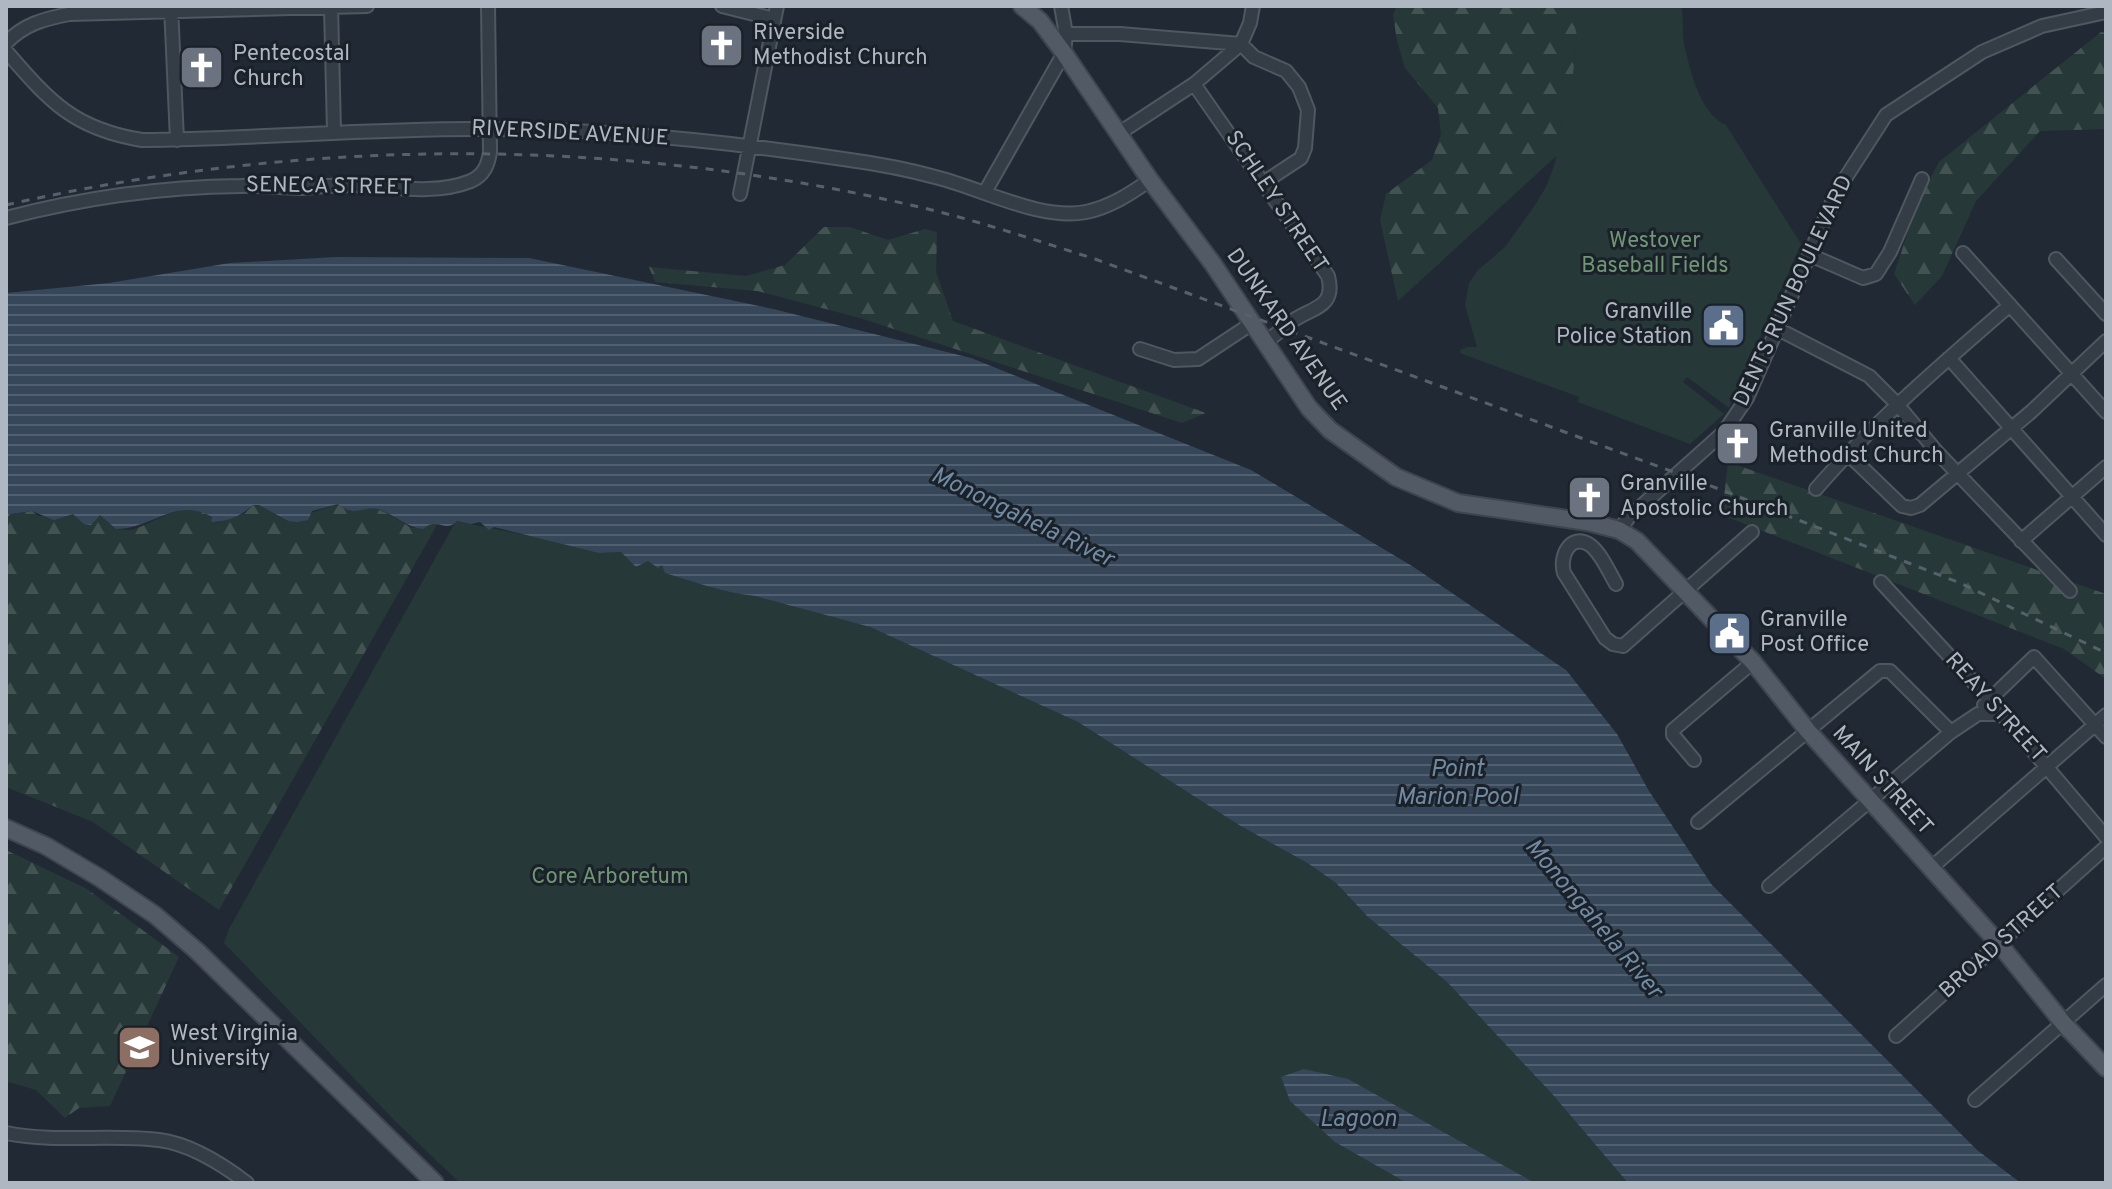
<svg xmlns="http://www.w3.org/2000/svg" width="2112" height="1189" viewBox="0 0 2112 1189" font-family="Overpass,sans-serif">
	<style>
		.forest { fill: url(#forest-firs) }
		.park { fill: #263837 }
		.water { fill: url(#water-rules) }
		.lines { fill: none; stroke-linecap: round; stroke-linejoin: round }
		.minor-casing { stroke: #4f5760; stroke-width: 16 }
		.major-casing { stroke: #3e454f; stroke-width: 20 }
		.minor { stroke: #343c45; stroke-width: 12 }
		.major { stroke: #525b65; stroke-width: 16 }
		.rail { stroke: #56616c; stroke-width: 3; stroke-dasharray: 8 8; stroke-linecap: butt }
		.labels { text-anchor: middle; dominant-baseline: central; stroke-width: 6; stroke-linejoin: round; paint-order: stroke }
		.poi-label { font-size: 22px; fill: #aeb7c2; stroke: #1a2129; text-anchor: start }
		.street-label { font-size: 22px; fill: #aeb7c2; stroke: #1a2129 }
		.park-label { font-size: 22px; fill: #709676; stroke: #1a2129 }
		.water-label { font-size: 24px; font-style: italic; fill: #718aa3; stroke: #1a2129 }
	</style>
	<defs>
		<pattern id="forest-firs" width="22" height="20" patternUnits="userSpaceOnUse" patternTransform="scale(2)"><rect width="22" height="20" fill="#263837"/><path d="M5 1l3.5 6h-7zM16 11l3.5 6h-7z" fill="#435352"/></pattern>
		<pattern id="water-rules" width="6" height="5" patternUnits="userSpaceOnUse" patternTransform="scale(2)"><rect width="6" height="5" fill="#36475a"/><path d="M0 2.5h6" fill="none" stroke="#515f70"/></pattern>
	</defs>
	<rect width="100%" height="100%" fill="#212a34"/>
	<path class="forest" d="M1397,6h278l-49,86 -228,209 -18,-81 6,-26 46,-34 9,-26 -3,-26 -33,-40 -8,-27 -4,-26z
		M2101,32l5,1v96l-66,2 -64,70 -34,75 -27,29 -21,-31 24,-72 21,-40z
		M824,227h26l38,13 37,-11 12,3 -1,40 17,49 253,92 -24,10 -322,-105 -103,-27 -102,-9 -6,-15 97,9 39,-11z
		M1728,462l378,132v85l-42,-30 -342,-134z
		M338,504c19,15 25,-1 44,7 10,4 20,12 30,17l26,-5 -219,387 -126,-88 -87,-35v-266l4,-7 22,-3 6,5 35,-2 23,3 3,-3 17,15c6,0 14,2 19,0 24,-9 61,-36 81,-6l29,-10 8,-8h6l28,16z
		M6,850l81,39 92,68 -69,149 -31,2 -14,10 -29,-28 -30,-9z"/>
	<path class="park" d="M1565,6h116c3,13 1,25 3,38 6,26 16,70 42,81l75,119 -72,164 -42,-31 -4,5 41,32 -34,30 -112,-42 1,-5 -119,-44v-3l7,-3h10l-12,-42 4,-22 9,-13 27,-23 30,-42 12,-20 8,-22 7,-45 10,-34 5,-48 -2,-9 -10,-14z
		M456,521l124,25 19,7 22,-1 15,15 12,-6 14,4 4,8c29,9 58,20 89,23l115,31 208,95 161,103 70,39 27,19 32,34 79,65 106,113 75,88h-1168l-64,-61 -172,-179 5,-14z"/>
	<path class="water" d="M336,257l193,1 244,51 198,49 280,112 161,96 154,104 51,64 32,57 63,94 265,265 44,33h-393l-75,-88 -106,-113 -79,-65 -32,-34 -27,-19 -70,-39 -161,-103 -208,-95 -115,-31c-31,-3 -60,-14 -90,-23l-3,-8 -4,3 -10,-7 -12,6 -15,-15 -22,1 -105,-26 -5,3 -9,-8 -9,2 -14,-3c-12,13 -19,-5 -34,8 -17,-2 -27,-13 -42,-19 -19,-6 -24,9 -43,-6l-26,7 -4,9 -11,2 -9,-1 -29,-16h-6c-12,11 -26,17 -42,17l1,-5c-36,-21 -60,12 -96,12l-16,-14 -9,10 -7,-1 -11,-10 -19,6 -22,-9 -22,3 -4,7v-228l103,-10 121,-20z
		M1304,1069l44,10 187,104h-128l-72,-41 -45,-41 -9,-24z"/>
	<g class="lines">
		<defs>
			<path id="minor" d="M171,6l6,134
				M331,6l3,126
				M722,6l52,13
				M1066,34h54l121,10 13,13 32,14 13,16 9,23 -3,38 -4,10 -38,25
				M6,43c18,-19 38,-24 63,-29l298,-8
				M6,51c44,51 68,78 136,89 116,-1 230,-12 346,-11 121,0 243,13 362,31 30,4 60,10 89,18 43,11 103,43 147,34 24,-5 44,-18 64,-32
				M1194,84l134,192c8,31 -14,31 -34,44 -10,8 -20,16 -30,23
				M1118,134l76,-50 47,-40 9,-21 3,-17
				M985,192l79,-139 2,-19 -5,-28
				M740,194l37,-188
				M6,218c76,-20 156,-31 235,-32 20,-1 40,2 61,2 16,-1 32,-3 48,-3 40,1 83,11 121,-4 13,-6 17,-16 19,-29l-2,-146
				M1963,253l143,159
				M1810,255l53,23 13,-4 14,-22 32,-73
				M2056,259l50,55
				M1776,328l93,48 28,28 40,48 133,139
				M1140,349l34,11 24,-1 53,-35
				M1949,358l157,177
				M1847,453l55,53 9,2 9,-3 112,-94 74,-70
				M1816,489c59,-68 126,-125 194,-184
				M1619,530l10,-13 95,-85 23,-34 90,-207 49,-76 96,-63 60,-26 64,-14
				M2021,541l85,-74
				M1881,582l107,116 118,139
				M1616,584c-7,-12 -15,-31 -26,-39 -20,-13 -31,12 -26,28l41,65 8,6 10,2 129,-114
				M1984,705l50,-48 72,80
				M1694,760l-21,-25v-5l80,-68
				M1698,822l182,-151h10l61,61
				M1931,868l175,-153
				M1769,886l182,-154 27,-18h23
				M1896,1036l210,-189
				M1975,1100l131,-115
				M6,1133c51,10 102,1 153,7 32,4 63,24 88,43"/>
			<path id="major" d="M1022,6l18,15 24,32 86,127 63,84 96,144 21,22 66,47 62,26 130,19 31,8 18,11 116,121 55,69 192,214 64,79 42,44
				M6,828l40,18 54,32 55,37 42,36 238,232"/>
		</defs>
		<use href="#minor" class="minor-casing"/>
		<use href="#major" class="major-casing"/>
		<use href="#minor" class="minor"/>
		<use href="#major" class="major"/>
		<path class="rail" d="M6,205c301,-68 608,-69 909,1 61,14 120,34 180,53l611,225 200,78 54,21 146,70"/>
	</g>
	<defs>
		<symbol id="church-square" viewBox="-11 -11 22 22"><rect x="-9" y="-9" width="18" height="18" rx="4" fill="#6b7280" stroke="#1a2129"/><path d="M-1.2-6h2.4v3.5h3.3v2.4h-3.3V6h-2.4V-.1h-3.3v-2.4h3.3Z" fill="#fff"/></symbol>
		<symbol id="civic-square" viewBox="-11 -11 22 22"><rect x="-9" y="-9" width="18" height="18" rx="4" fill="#5c6f8a" stroke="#1a2129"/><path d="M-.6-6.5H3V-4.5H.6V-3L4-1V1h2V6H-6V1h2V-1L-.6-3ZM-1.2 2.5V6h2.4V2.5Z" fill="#fff"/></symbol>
		<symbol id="university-square" viewBox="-11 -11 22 22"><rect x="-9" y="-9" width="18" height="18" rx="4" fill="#8d6e63" stroke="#1a2129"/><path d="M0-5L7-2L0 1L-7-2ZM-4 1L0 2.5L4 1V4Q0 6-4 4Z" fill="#fff"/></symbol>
	</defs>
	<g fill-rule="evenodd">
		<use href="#church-square" x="696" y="20" width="51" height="51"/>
		<use href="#church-square" x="176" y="42" width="51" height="51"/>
		<use href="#civic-square" x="1698" y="300" width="51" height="51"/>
		<use href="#church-square" x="1712" y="418" width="51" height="51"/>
		<use href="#church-square" x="1564" y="472" width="51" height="51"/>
		<use href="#civic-square" x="1704" y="608" width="51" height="51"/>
		<use href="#university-square" x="114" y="1022" width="51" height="51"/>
	</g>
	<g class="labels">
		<g class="poi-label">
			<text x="753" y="33">Riverside<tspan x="753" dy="25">Methodist Church</tspan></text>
			<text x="233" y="54">Pentecostal<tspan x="233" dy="25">Church</tspan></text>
			<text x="1692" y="312" text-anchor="end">Granville<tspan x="1692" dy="25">Police Station</tspan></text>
			<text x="1769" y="431">Granville United<tspan x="1769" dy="25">Methodist Church</tspan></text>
			<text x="1620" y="484">Granville<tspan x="1620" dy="25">Apostolic Church</tspan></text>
			<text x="1760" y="620">Granville<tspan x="1760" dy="25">Post Office</tspan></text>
			<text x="170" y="1034">West Virginia<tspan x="170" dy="25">University</tspan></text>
		</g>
		<g class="street-label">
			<text transform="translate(570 134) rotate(3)">RIVERSIDE AVENUE</text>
			<text transform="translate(329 187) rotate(1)">SENECA STREET</text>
			<text transform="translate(1276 202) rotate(56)">SCHLEY STREET</text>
			<text transform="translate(1794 291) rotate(-65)">DENTS RUN BOULEVARD</text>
			<text transform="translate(1286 330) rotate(55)">DUNKARD AVENUE</text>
			<text transform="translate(1995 708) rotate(48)">REAY STREET</text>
			<text transform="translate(1882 781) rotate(48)">MAIN STREET</text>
			<text transform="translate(2002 942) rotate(-42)">BROAD STREET</text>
		</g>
		<g class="park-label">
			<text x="1655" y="241">Westover<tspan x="1655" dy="25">Baseball Fields</tspan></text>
			<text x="610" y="877">Core Arboretum</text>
		</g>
		<g class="water-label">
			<text transform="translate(1022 518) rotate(26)">Monongahela River</text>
			<text x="1457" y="770">Point<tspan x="1457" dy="28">Marion Pool</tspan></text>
			<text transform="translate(1593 919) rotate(50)">Monongahela River</text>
			<text x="1358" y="1120">Lagoon</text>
		</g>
	</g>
	<rect width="2112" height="1189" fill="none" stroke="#aeb7c2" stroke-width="16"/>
</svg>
